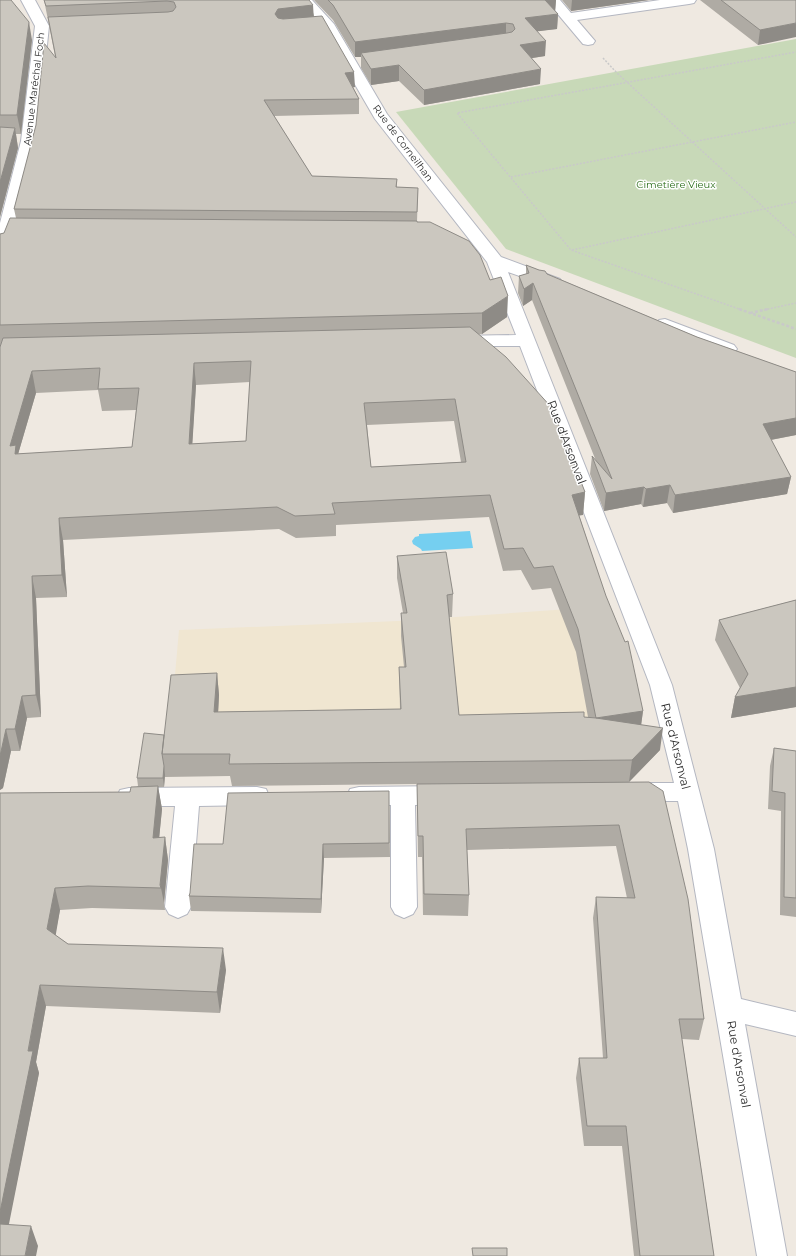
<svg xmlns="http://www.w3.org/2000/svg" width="796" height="1256" viewBox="0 0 796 1256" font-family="Montserrat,sans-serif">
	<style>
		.education { fill: #f0e6d1 }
		.cemetery { fill: #c8d9b8 }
		.water { fill: #75cff0 }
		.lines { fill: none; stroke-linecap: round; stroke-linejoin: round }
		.minor-casing { stroke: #b4b7c1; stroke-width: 2 }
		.path-far1 { stroke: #c9c9c9; stroke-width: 1.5; stroke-dasharray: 2 1.5; stroke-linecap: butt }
		.path { stroke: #c9c9c9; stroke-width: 2.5; stroke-dasharray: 3 2; stroke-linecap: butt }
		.minor { fill: #fff; fill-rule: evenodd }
		.wall { fill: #afaba4; fill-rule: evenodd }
		.shaded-wall { fill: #8e8b86 }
		.building { fill: #cbc7bf; stroke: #8e8b86; fill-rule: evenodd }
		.labels { text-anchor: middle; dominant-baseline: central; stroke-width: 3; stroke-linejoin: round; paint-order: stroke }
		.far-street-label { font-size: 10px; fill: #2e2e2e; stroke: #fff }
		.far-park-label { font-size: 10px; fill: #2c6e1b; stroke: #fff }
		.street-label { font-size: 12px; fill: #2e2e2e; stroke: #fff }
	</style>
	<rect width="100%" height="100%" fill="#efe9e1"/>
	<path class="education" d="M598,607l49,156 -479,-10 11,-123 219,-9z"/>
	<path class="cemetery" d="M796,39v319l-290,-109 -110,-137z"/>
	<path class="water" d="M470,531l3,17 -51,3 -1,-2 -8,-5 -1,-3 3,-4 4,-1v-2z"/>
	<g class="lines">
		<defs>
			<path id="minor" d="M21,0h14l14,26 -12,115 -23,91 -8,21 -6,1v-31l21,-82 14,-115z
				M298,0h14l22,24 53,90 114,143 59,22 3,4 -3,4 -6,1 -46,-16 164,413 42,164 27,150 55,13v24l-51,-12 42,232h-30l-69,-407 -10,-48h-45l-9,-2 -3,-7 3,-7 9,-2h41l-24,-98 -130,-339h-63l-6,-1 -3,-4 3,-4 6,-1 59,-1 -29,-73 -112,-143 -54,-93z
				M546,0h14l11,13 89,-13h36l-2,3 -5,1 -112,16 18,21 -2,3 -5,1 -5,-1z
				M665,319l69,26 3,4 -3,4 -6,1 -6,-1 -63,-25 -3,-4 3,-4z
				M447,786l9,2 3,7 -3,7 -9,2 -32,1 2,102 -4,7 -9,4 -9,-4 -4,-7v-102h-32l-9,-2 -3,-7 3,-7 9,-2z
				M257,787l9,2 3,7 -3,7 -9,2 -58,1 -8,101 -4,7 -9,4 -9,-4 -4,-7 10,-101h-46l-9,-2 -3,-7 3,-7 9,-2z"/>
		</defs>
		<use href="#minor" class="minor-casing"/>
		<path class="path-far1" d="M603,58l14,15 179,164
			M511,177l285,-55
			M572,250l224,-48
			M742,310l-171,-60 -114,-137 339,-61
			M764,310l32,-7"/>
		<path class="path" d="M739,309l57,20
			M750,313l18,-4"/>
		<use href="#minor" class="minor"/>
	</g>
	<path class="wall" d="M0,0l32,40 -11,94h-5l2,14 -18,69z
		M44,0h265l5,16 41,71h-2l6,12v15l-85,2 38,60 85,3v8l21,1 -1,34 73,58 17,37 -25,17h-3l106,158 -2,23h-4l64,196 -2,14 19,25 -31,32 75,237 -5,21 -17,-1 32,217h-80l-12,-110h-38l-8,-68 3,-20h24l-10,-140 3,-21 31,1 -11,-52 -149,4 2,45 -1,21 -45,-1 -1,-58h-4l-1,-73 94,-1 -279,3 -2,-10 -65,1v-2l-1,12h-6l4,22 -3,29 6,-1 3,23 -4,43 1,7 -73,-2 -32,2 -5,25 13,9 158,26 -6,43 -174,-7 -10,56 3,11 -31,152 30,21 -38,10v-463l130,-1 8,-6 -1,-8 27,-43 53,-62 2,22 -1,17 182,-3 -1,-42h5l-3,-31v-23h2l-6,-35v-22l56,38 -1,23h-3l10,98 125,2h4l-12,-65 -25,-64 -19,2 -11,-20 -18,1 -14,-54 -153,8v11l-40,2 -17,-9 -216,11 4,57 -31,1 5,119 -14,1 -7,33h-9l-8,37 -3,2v-556l4,-1 12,-15 -2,-9 41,-153 -7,-36zM250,382l-4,59 -54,3 4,-59zM98,390l4,21 34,-1 -4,37 -114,7 18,-61zM454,421l7,41 -90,5 -4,-42z
		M314,0h242l-1,11 3,3 -1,15 -20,2 8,25 -13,2 8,26 -116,21 -25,-24 -28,4 -10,-17v-11h-6l-22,-37z
		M562,0h87l-78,11z
		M700,0h96l-38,45z
		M526,265l171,72 99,35v63l-25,5 20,37 -4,17 -114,19 -6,-10 -24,4 -2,-3 -37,7 -14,-37 2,-18 4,5 -64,-161 -9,6 -5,-13 1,-17 7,-2z
		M796,600v107l-65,11 4,-21 5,-9 -25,-48 4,-20z
		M774,748l22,3v166l-16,-2 1,-104 -13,-2 2,-43z
		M389,791l1,66 -66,1 -3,55 -130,-2 -2,-15 34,-52z"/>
	<path class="shaded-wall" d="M545,0h11l-1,13z
		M572,0h77l-78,11z
		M313,5l1,15 -35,4 -4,-10 3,-5z
		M558,14l-1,15 -33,4 1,-15z
		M29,22l3,18 -11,94 -4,-19z
		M506,23v15l-145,15v4h-6v-15z
		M796,23v14l-38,8 2,-15z
		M546,41l-1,15 -25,4v-15z
		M399,65v16l-28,4v-16z
		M541,69l-1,15 -116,21v-15z
		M354,72l1,15 -10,2v-16z
		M15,128l3,20 -18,69v-35z
		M533,283l-1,17 -9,6 1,-17z
		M508,296l-1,21 -25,17v-21z
		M194,363l2,22 -5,81 -2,-22z
		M32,371l4,22 -22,75 -4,-22z
		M796,418v17l-36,7 3,-18z
		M791,477l-4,17 -114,19 2,-18z
		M670,485l-3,18 -24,4 3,-18z
		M644,487l-3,17 -37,7 2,-18z
		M585,492l-2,23 -13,2 2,-22z
		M59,518l4,22 4,57 -5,-22z
		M32,576l4,22 5,119 -5,-22z
		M217,673l2,22 -2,40 -3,-23z
		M796,687v20l-65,11 4,-21z
		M22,696l5,22 -7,33 -5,-22z
		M643,711l-3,22 -44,-15z
		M663,728l-3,22 -31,32 3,-22z
		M6,729l5,22 -8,37 -3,2v-34z
		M164,766l1,9 -1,12 -1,-9z
		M158,786l4,23 -5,51 -4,-22z
		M165,837l3,23 -4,43 -3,-15 -1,-3z
		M323,844l1,14 -3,55v-14z
		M55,888l5,22 -7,41 -6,-22z
		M223,948l3,22 -6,43 -3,-21z
		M40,985l6,21 -10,56 3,11 -34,171 -5,-13v-19z
		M31,1226l7,20 -2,10h-11z"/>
	<path class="building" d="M0,0h11l18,22 -12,93h-17z
		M44,0h265l4,5 -35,4 -3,5 3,4 5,1 39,-3 32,56 -9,1 14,26 -95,1 48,76 85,3 -1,8 22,1 -1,24 -403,-3 22,-84 8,-82 12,15 -8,-41 120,-5 5,-1 3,-4 -2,-5 -7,-1 -121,5z
		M328,0h217l13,14 -33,4 21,23 -26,4 21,24 -117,21 -25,-25 -28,4 -10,-16 146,-20 5,-1 3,-3 -2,-5 -7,-1 -151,19 -22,-37z
		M721,0h75v23l-36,7z
		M0,127l15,1 -15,54z
		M10,218l407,3v1h13l39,19 11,14 10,25 11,-3 7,19 -26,17 -482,12v-91l4,-1z
		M526,265l13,5 6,1 2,3 150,63 99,35v46l-33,6 28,53 -116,18 -5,-10 -24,4 -2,-2 -38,6 -14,-37 20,23 -79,-196 -9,6 -5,-13 10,-3z
		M470,327l36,30 46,51 33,84 -13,3 34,101 19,46 3,-1 15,70 -47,7 67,10 -31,32 -403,4 1,-10h-68l9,-79 46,-2 -3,39 187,-3 -2,-42h7l-5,-54h6l-10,-57 49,-4 7,42 -6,1 12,120 125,-3v5l12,1 -18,-89 -25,-63 -19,2 -11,-20 -19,1 -14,-54 -158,8 3,11 -40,2 -18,-9 -218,11 3,57 -30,1 4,119 -14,1 -7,33h-9l-6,27v-409l3,-9zM251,361l-5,80 -57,3 5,-81zM100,368l-2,21 41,-1 -7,59 -117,7 1,-9 -6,1 22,-75zM455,399l11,63 -95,5 -7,-64z
		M796,600v87l-61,10 13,-23 -29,-54z
		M144,733l20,2 -2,19 2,12 -1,12h-26z
		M774,748l22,3v147l-12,-1 1,-104 -13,-2z
		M649,782l14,9 25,108 16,120h-25l35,237h-74l-14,-130h-39l-8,-68h28l-11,-161 39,1 -16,-73 -153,4 3,66 -45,-1 -1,-58h-5l-1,-52z
		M158,786l-5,52 12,-1 -5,48 1,3 -73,-2 -33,2 -8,41 21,15 155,4 -6,44 -177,-7 -12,66h5l-33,161v-419l130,-1 1,-5z
		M389,791v52l-66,1 -2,55 -132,-3 1,-3 4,-49h29l5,-51z
		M0,1224l31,2 -6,30h-25z
		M472,1248h35v8h-34z"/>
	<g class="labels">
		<g class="far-street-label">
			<text transform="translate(34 89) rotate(-83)">Avenue Maréchal Foch</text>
			<text transform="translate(403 143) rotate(53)">Rue de Corneilhan</text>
		</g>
		<g class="far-park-label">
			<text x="676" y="184">Cimetière Vieux</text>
		</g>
		<g class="street-label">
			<text transform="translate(567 442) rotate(69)">Rue d'Arsonval</text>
			<text transform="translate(676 746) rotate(76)">Rue d'Arsonval</text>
			<text transform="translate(739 1064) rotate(80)">Rue d'Arsonval</text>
		</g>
	</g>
</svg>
